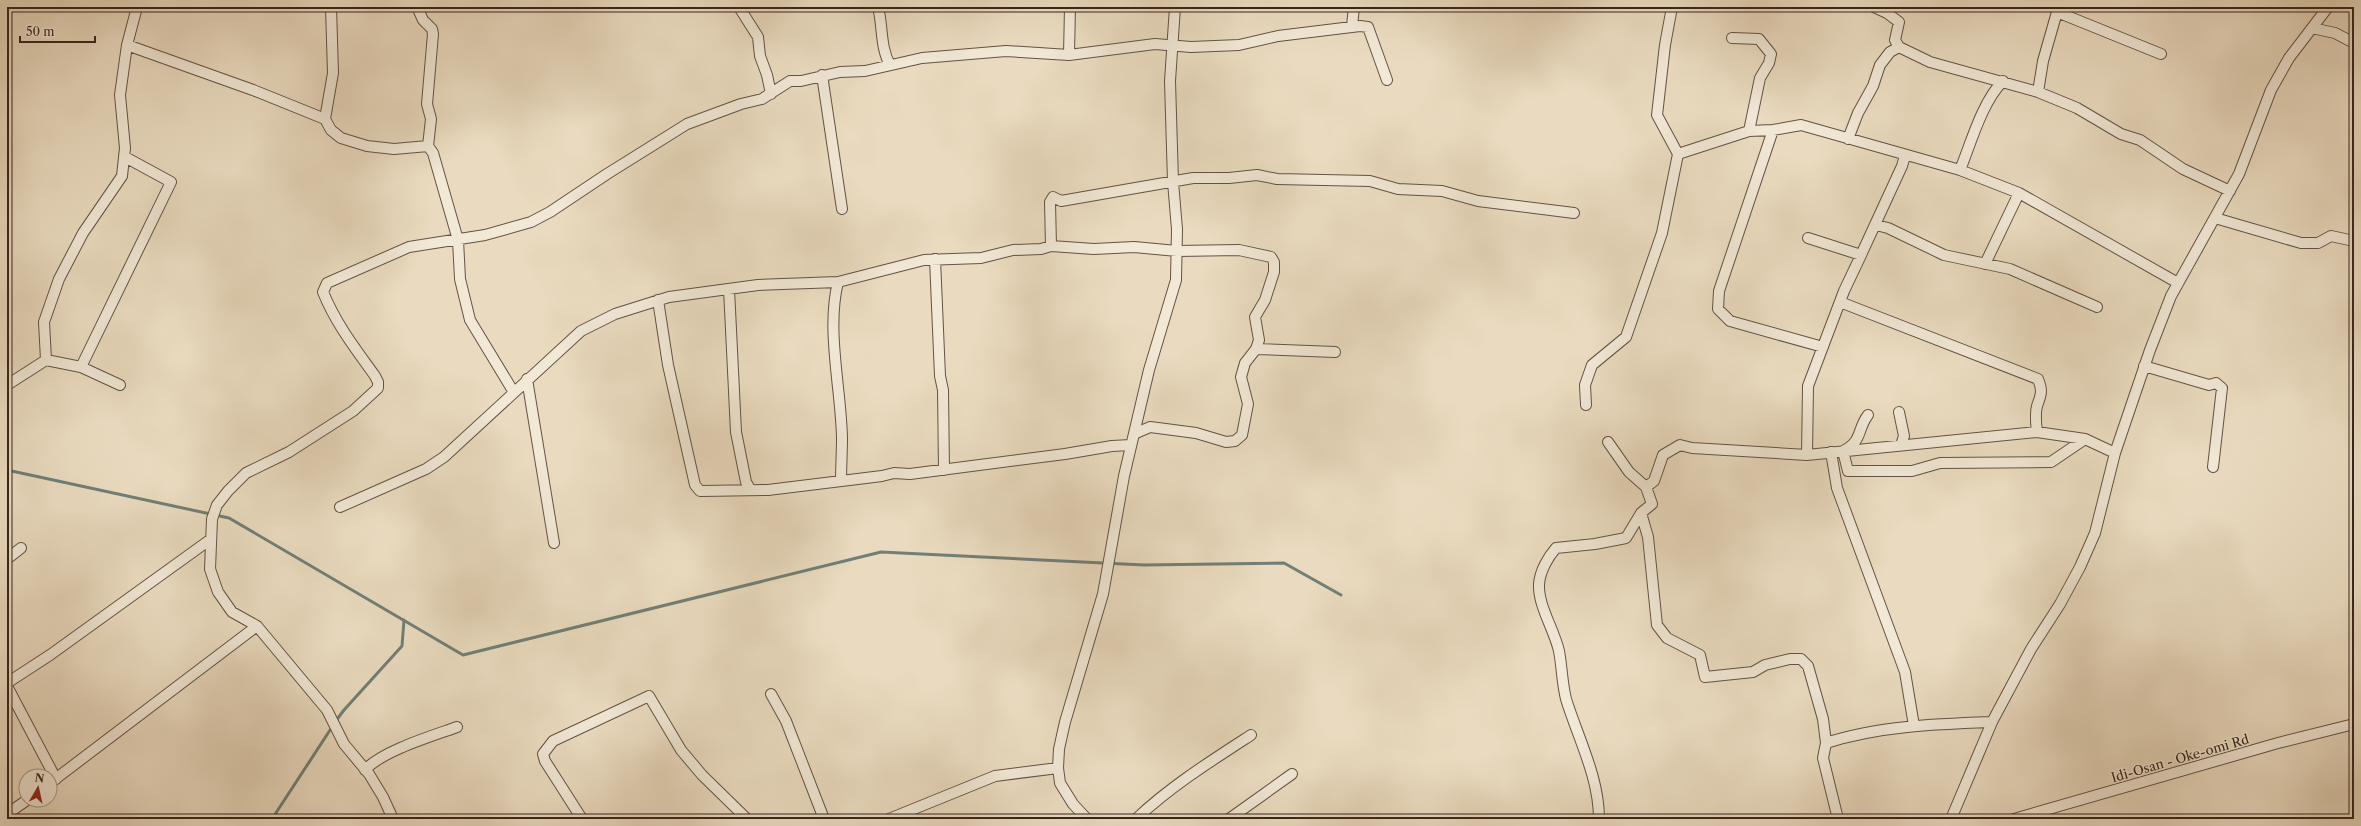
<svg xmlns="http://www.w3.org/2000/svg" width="2361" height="826" viewBox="0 0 2361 826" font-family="'Libre Caslon Text',serif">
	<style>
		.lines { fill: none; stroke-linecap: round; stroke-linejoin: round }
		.stream { stroke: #727f77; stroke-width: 3 }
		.minor-casing { stroke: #645246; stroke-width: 12 }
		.minor { stroke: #f1e8d6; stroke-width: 10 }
		.labels { text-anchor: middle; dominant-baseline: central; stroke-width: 3; stroke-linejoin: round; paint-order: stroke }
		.street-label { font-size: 13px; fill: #38241e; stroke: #f1e8d6 }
	</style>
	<rect width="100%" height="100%" fill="#eadbc0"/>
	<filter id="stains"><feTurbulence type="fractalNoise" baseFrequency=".005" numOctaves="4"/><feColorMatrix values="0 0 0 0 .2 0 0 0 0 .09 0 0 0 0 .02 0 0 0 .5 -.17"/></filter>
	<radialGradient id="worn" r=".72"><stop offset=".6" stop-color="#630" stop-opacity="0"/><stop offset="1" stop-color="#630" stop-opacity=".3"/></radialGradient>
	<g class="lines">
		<path class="stream" d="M7,470l222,48 234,137 418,-103 263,13 140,-2 57,32
			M335,722l9,-12 58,-64 2,-26
			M272,819l60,-92"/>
		<defs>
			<path id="minor" d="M331,7l2,66 -8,46 6,11 10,8 26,8 27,3 34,-3
				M417,7l6,13 9,9 1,5 -6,70 4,15 -3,27 5,7 25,87 2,39 10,41 43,71
				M739,7l19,30 2,19 7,19 4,19
				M878,7c5,19 2,40 12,58
				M1672,7l-7,38 -8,70 21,39 71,-23 24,-1 28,-5 159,45 59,23 159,90
				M1874,7l13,6 12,9 -4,18 4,7 31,15 108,30 39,16 44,26 19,6 43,29 47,22
				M2057,12l104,42
				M1352,26l2,-19
				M2312,28l23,5 19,10
				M1732,38l27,1 12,15 -2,9 -9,15 -11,53
				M127,45l126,45 72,29
				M1069,55l1,-48
				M822,75l20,134
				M2038,92l5,-31 14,-49 -2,-5
				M1773,130l-54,161 -1,18 12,12 93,26
				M1848,139l10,-26 15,-27 7,-21 10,-13 9,-5
				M1960,170c11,-27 22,-68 43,-89
				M2215,218l86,25h17l13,-7 23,5
				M1876,225l12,3 56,27 66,14 87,38
				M1808,238l53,17 41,-89 3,-10
				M1051,246l-1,-44 3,-5 8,4 132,-23h36l28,-3 20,4 93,2 28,8 44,2 36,10 96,12
				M935,259l5,117 3,14 1,80
				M1985,264l34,-71
				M838,282c-12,48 3,106 4,156 0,14 -1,29 -1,43
				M729,289l7,143 10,50 4,7
				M658,300l10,65 27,120 5,6 68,-1 114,-14 12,-3 16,1 155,-20 47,-8 19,-1
				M1840,302l198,77c5,12 3,16 -1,27 -2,8 -1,18 0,26
				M1256,349l79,3
				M2144,366l65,19 7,-2 6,5 -9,79
				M81,367l90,-185 -46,-25
				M527,379l27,164
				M7,385l39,-25
				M120,385l-39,-18 -35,-7 -2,-38 15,-43 24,-46 39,-57 3,-28 -5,-53 7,-50 10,-38
				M1586,405l-1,-20 7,-20 34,-28 36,-104 16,-79
				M1899,412l5,24 -3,9
				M1868,415c-11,14 -5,26 -25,36l5,20h64l28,-8 111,-1 34,-23
				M1608,442l21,30 17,15
				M1831,452l6,36 68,184 9,54
				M1807,455l1,-69 36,-95 18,-38
				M340,507l86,-38 18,-12 137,-126 34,-17 54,-17 89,-12 80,-3 86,-22 57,-2 32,-8 28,-1 10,-3 43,3 40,-2 43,4 62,-1 32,7 3,5v10l-9,28 -10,17 4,23 -3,9 -11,14 -4,14 7,27 -6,31 -7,6 -9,1 -30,-9 -38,-5 -8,-1 -16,7
				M1641,513l7,24 9,88 10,13 33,17 5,22 48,-5 12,-7 25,-6h11l7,7 15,53 3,24 -3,15 15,61
				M7,559l14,-11
				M7,683l43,-28 161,-116
				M7,686l49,93
				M771,694l15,27 38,98
				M1826,743c52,-17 111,-19 166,-21
				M365,770c17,-19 67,-34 92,-43
				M50,783l207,-157
				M7,814l20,-14
				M393,819l-10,-22 -14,-23 -25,-30 -17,-34 -70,-84 -25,-14 -14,-20 -8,-23 2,-50 5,-14 11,-14 18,-18 43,-21 64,-41 25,-23v-6l-3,-6c-20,-28 -39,-52 -52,-84l4,-9 82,-36 76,-12 46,-13 19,-10 57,-38 80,-50 54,-20 21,-5 28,-18h11l39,-9 25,-1 57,-13 84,-7 63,4 86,-11 36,3 48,-2 39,-9 82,-10 8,1 19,53
				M582,819l-37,-58 -2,-7 10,-13 96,-45 32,54 21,25 45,44
				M889,819l106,-43 63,-8
				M1087,819l-14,-15 -13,-21 -2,-15 1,-19 6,-27 38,-128 21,-118 25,-106 27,-90 1,-51 -4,-47 -3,-101 5,-74
				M1136,819c35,-33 75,-58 115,-84
				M1229,819l63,-45
				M1599,819c0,-42 -21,-81 -33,-120 -4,-16 -4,-32 -7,-48 -5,-22 -21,-45 -20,-67 1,-13 9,-27 17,-36l39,-4 31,-6 15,-25 11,-9 -6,-17 8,-6 9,-26 17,-10 12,3 115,7 230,-23 48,7 30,14
				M1951,819l41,-97 39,-73 29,-45 20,-37 15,-34 20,-80 35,-103 21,-54 68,-122 32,-84 18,-32 39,-51
				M2014,819l264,-76 76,-19"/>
		</defs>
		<use href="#minor" class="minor-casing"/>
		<use href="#minor" class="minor"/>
	</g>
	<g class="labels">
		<g class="street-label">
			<text transform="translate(2180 758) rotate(-16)">Idi-Osan - Oke-omi Rd</text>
		</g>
	</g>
	<rect width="2361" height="826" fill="none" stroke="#eadbc0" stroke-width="24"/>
	<rect x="8" y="8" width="2345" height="810" fill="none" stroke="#38241e" stroke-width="2"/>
	<rect x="12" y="12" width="2337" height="802" fill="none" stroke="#38241e"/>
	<g transform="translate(38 788) rotate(9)"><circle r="19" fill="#f1e8d6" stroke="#a79a8c"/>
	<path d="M0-3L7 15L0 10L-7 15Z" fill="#8f2418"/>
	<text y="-6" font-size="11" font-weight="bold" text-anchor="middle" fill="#38241e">N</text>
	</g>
	<path d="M20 36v6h75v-6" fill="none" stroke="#38241e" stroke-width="2"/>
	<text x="26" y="36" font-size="12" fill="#38241e" stroke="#f1e8d6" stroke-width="3" paint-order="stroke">50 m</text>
	<rect width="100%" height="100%" filter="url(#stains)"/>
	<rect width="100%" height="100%" fill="url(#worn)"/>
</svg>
